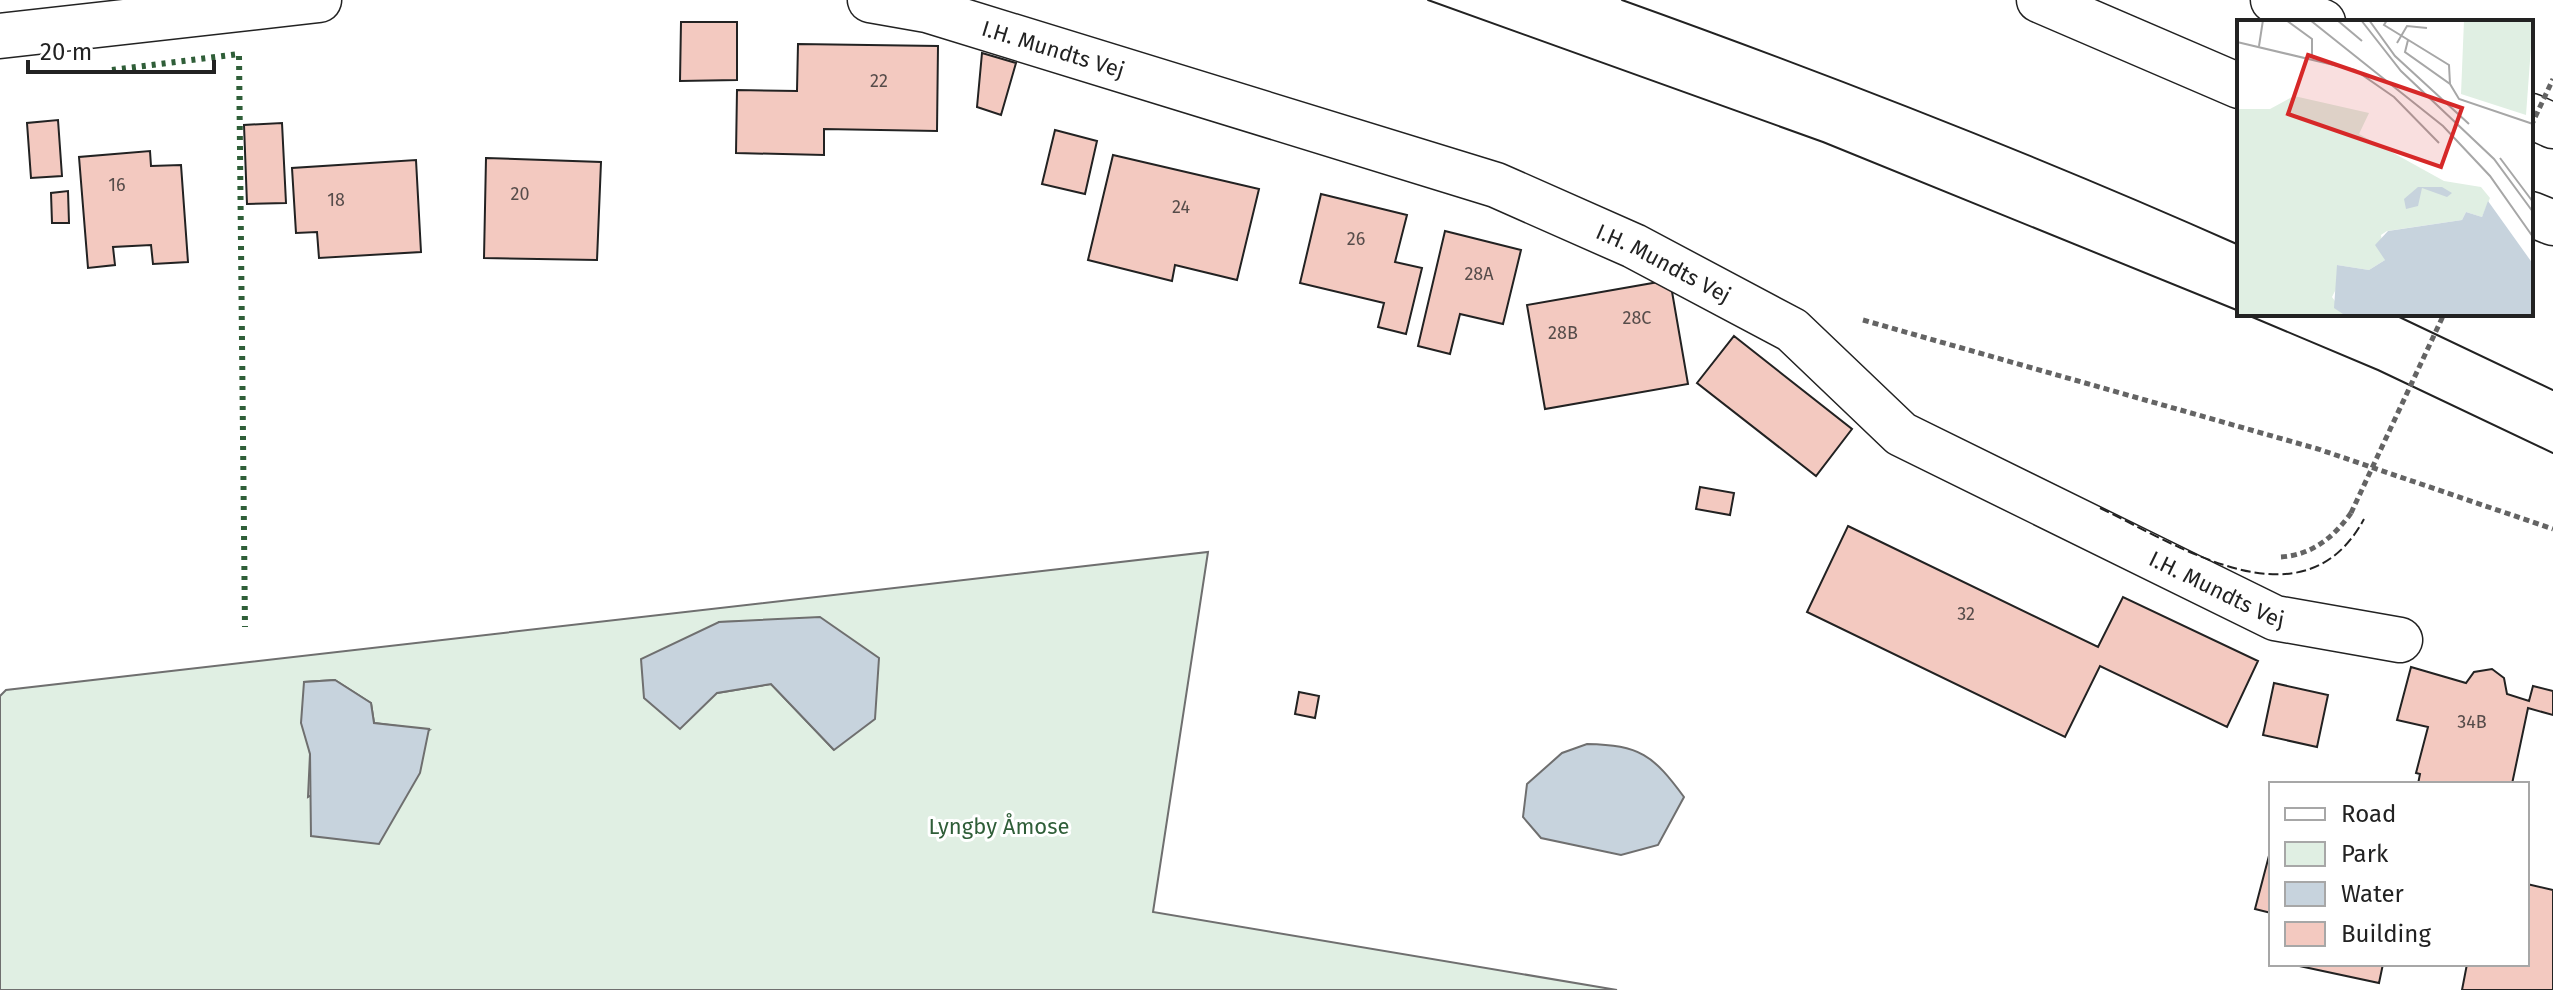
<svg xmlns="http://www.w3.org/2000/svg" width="2553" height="990" viewBox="0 0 2553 990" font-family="'Fira Sans',sans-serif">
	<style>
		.green { fill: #e0efe3; stroke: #6f6f6f; stroke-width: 2; fill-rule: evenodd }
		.water { fill: #c7d3dd; stroke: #6f6f6f; stroke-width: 2 }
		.building { fill: #f3c9c0; stroke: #222; stroke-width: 2 }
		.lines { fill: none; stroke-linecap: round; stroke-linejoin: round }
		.minor-casing { stroke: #222; stroke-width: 47 }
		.highway-casing { stroke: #222; stroke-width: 47 }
		.path { stroke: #646464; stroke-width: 5; stroke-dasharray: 6 4; stroke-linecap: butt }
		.minor { stroke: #fff; stroke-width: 44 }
		.highway { stroke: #fff; stroke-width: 44 }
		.tram { stroke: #222; stroke-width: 2 }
		.path-bridge { stroke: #646464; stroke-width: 5; stroke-dasharray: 6 4; stroke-linecap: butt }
		.hedge { stroke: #2f5e38; stroke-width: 6; stroke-dasharray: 4 6; stroke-linecap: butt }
		.fence { stroke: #222; stroke-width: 2; stroke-dasharray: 10 4; stroke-linecap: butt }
		.labels { text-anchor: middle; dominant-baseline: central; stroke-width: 6; stroke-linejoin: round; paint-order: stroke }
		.number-label { font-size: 18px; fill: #564c4a }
		.street-label { font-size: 22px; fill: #222; stroke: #fff }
		.park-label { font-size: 22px; fill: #2f5e38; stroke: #fff }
		.inset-road { fill: none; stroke: #a7a7a7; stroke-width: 2 }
		.view { fill: #d62828; fill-opacity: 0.15; stroke: #d62828; stroke-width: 4 }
		.inset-edge { fill: none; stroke: #222; stroke-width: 4 }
	</style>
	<rect width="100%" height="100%" fill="#fff"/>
	<path class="green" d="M1208,552l-55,360 464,78h-1617v-294l6,-6zM767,621l67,129 -63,-66 -54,9 2,-71zM335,680l36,23 3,20 55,7 -121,67 2,-43 -6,-72z"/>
	<path class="water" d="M820,617l59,41 -4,61 -41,31 -63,-66 -54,9 -37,36 -36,-31 -3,-39 78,-37z
		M335,680l36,23 3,20 55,6 -9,44 -41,71 -68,-8 -1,-82 -9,-31 3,-41z
		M1587,744c53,1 66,11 97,53l-26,48 -37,10 -80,-17 -18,-21 4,-33 35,-31z"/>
	<path class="building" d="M681,22h56v58l-57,1z
		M798,44l140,2 -1,85 -113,-2v26l-88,-2 1,-63 60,1z
		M982,53l34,10 -15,52 -24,-8z
		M58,120l4,56 -31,2 -4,-55z
		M282,123l4,80 -39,1 -3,-79z
		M1055,130l42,11 -12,53 -43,-10z
		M150,151l1,15 30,-1 7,97 -35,2 -2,-19 -38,2 2,18 -27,3 -9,-111z
		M1113,155l146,34 -22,91 -62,-15 -3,16 -84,-21z
		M486,158l115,4 -4,98 -113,-2z
		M416,160l5,92 -102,6 -2,-26 -21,1 -4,-65z
		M68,191l1,32h-17l-1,-30z
		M1321,194l86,21 -12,47 27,6 -16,66 -28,-7 6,-24 -84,-20z
		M1445,231l76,19 -18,74 -43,-10 -10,40 -32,-8z
		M1670,280l18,104 -143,25 -18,-104z
		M1734,336l118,93 -36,47 -119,-93z
		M1700,487l34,6 -4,22 -34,-6z
		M1848,526l250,121 25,-50 135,64 -31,66 -127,-61 -35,71 -258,-125z
		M2411,667l55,16 8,-11 18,-3 12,9 3,16 22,7 4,-15 20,5v24l-25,-7 -16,76h-94l2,-10 -4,-1 12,-46 -31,-7z
		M2274,683l54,12 -11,52 -54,-12z
		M1299,692l20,4 -4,22 -20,-4z
		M2271,848v65l-16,-4z
		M2527,884l26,6v100h-91l5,-26h60z
		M2290,964h93l-4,19z"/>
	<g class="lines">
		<defs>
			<g id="minor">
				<path id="s1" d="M870,0l57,10 569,175 138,61 158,84 109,104 374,184 125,22"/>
				<path d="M0,36l319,-36"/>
			</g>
			<path id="highway" d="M2039,0l200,86
				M2273,0l50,22
				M2531,116l22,10
				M2531,214l22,9"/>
		</defs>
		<use href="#minor" class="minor-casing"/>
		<use href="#highway" class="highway-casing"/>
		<path class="path" d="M1863,320l455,129 235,80
			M2281,557c31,-2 53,-20 70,-44"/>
		<use href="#minor" class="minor"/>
		<use href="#highway" class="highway"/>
		<path class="tram" d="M1428,0l395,142 416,169
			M1622,0c209,75 415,155 617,245
			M2245,314l133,56 175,83
			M2393,314l160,76"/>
		<path class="path-bridge" d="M2531,126l22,-47
			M2351,513l93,-199"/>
		<path class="hedge" d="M112,70l127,-16 6,573"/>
		<path class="fence" d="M2100,508c80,38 204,122 264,11"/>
	</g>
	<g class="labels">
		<g class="number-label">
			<text x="879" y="81">22</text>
			<text x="117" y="185">16</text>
			<text x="520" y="194">20</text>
			<text x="336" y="200">18</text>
			<text x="1181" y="207">24</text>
			<text x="1356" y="239">26</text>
			<text x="1479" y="274">28A</text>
			<text x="1637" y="318">28C</text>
			<text x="1563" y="333">28B</text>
			<text x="1966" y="614">32</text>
			<text x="2472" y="722">34B</text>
		</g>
		<g class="street-label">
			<text stroke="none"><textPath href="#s1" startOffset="190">I.H. Mundts Vej</textPath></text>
			<text stroke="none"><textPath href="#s1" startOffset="838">I.H. Mundts Vej</textPath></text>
			<text stroke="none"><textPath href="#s1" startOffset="1486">I.H. Mundts Vej</textPath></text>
		</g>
		<g class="park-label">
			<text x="999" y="826">Lyngby Åmose</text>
		</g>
	</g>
	<g transform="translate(2237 20)">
		<rect width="296" height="296" fill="#fff"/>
		<path d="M227,0h69l-7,95 -65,-21zM57,76l75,17 -10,21 85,47 37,6 9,11 -8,19 -16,-5 -4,8 -75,11 -6,4 4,25 -16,10 -32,-5 1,20 -6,12 14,19h-109v-207h33z" fill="#e0efe3"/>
		<path d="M181,167h24l10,6 -5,4 -25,-9 -4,18 -12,3 -2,-10zM251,181l45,63v52h-187l-12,-8 3,-43 32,5 16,-10 -10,-15 13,-14 74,-11 4,-8 16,5z" fill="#c7d3dd"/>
		<path class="inset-road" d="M49,0l26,19v19M73,0l133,106 47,50 43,61M100,0l25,21M124,0l40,51 93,88 39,53M132,0l26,36 74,68M150,0l-3,5 65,40 1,19M171,20l-3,12 45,32 9,15 74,25M0,22l118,28 39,27 45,46M160,23l10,-17 20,2M22,26l4,-26M263,138l33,44"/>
		<path class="view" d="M71,35l154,53 -21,59 -153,-53z"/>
		<rect width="296" height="296" class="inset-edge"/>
	</g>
	<rect x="2269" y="782" width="260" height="184" fill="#ffffff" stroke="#a7a7a7" stroke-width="2"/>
	<rect x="2285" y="808" width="40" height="12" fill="#ffffff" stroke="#a7a7a7" stroke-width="2"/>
	<text x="2341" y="822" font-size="24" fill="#222222">Road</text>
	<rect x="2285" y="842" width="40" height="24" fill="#e0efe3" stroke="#a7a7a7" stroke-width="2"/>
	<text x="2341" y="862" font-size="24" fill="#222222">Park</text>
	<rect x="2285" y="882" width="40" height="24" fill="#c7d3dd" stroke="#a7a7a7" stroke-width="2"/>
	<text x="2341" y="902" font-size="24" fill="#222222">Water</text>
	<rect x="2285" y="922" width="40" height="24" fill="#f3c9c0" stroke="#a7a7a7" stroke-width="2"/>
	<text x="2341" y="942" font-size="24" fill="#222222">Building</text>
	<path d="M28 60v12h186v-12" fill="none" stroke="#222222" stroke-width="4"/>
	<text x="40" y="60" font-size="24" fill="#222222" stroke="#ffffff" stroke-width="6" paint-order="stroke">20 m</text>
</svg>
